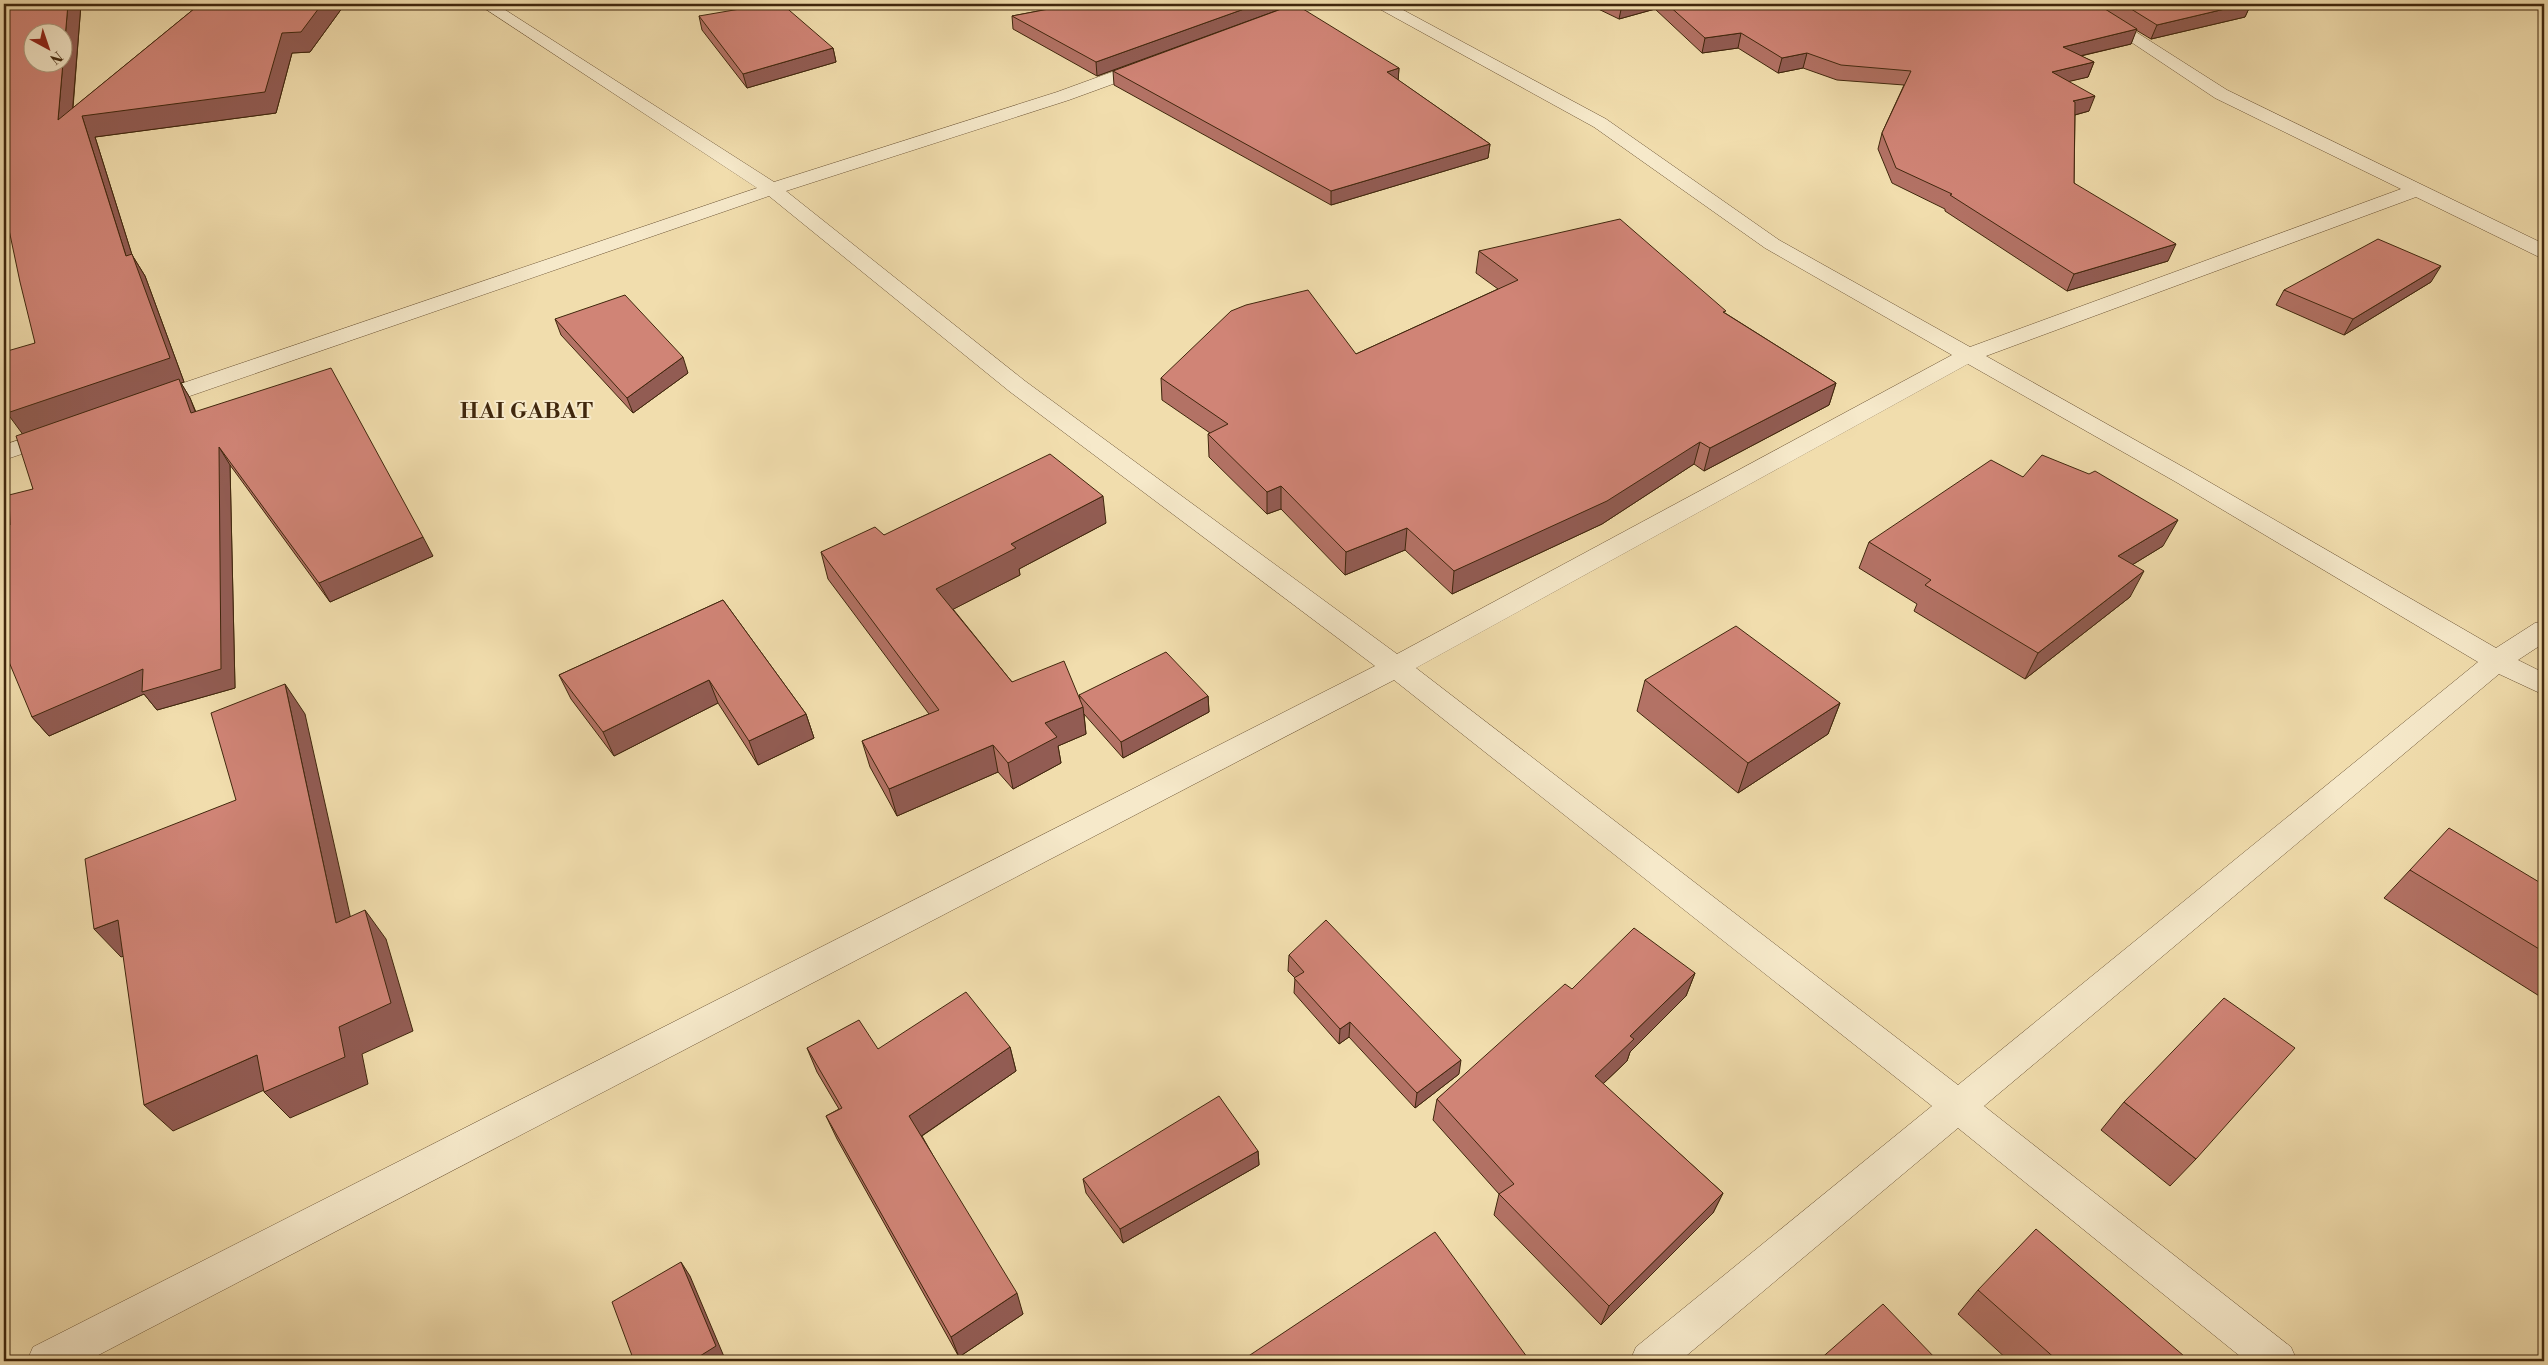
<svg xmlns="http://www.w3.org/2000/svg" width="2548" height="1365" viewBox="0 0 2548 1365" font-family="'Libre Bodoni',serif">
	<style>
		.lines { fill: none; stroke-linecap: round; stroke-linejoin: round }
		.street-casing { stroke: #6c5435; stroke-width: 1 }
		.street { fill: #f6e9ca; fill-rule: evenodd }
		.wall { fill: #b37265; stroke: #40270d }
		.shaded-wall { fill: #925c53; stroke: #40270d }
		.building { fill: #d08476; stroke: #40270d; fill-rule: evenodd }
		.labels { text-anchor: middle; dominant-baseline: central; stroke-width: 4; stroke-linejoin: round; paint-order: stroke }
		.district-label { font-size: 22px; font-weight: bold; letter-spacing: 1px; fill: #40270d; stroke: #f6e9ca }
	</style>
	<rect width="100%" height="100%" fill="#f1ddad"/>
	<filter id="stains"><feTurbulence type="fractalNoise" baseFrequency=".004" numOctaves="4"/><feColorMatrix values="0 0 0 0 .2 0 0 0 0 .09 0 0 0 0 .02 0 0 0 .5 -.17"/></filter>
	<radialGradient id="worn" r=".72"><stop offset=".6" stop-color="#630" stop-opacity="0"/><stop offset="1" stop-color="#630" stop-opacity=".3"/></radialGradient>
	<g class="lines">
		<defs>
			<path id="street" d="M478,4h18l278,178 283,-90 85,-31h12l2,4 -2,4 -85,31 -283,91 239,190 372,273 555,-299 -187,-107 -171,-121 -218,-120 -3,-3h19l214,115 173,121 191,107 431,-158 -186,-91 -141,-94h18l135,86 317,154v14l-7,-2 -121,-59 -430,159 206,116 304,176 39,-25 9,-2v22l-26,17 26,13v22l-45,-21 -515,432 307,241 6,14h-51l-288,-233 -278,233h-50l6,-14 296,-241 -538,-426 -1307,681h-60l6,-14 1342,-681 -366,-275 -240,-195 -611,211 -8,2 -8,-2 -3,-5 3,-5 615,-209zM1968,364l208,118 302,180 -520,423 -542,-417z
				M1300,4h22l-3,3 -47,17 -6,2 -8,-5 2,-3z
				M55,428l8,2 4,5 -4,5 -59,20v-15z"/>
		</defs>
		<use href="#street" class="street-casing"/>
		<use href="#street" class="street"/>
	</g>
	<path class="wall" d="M8,4h73l-8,104 127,-104h145l-35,48 -18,1 -16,60 -181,24 37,118 13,21 39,106 -3,1 9,15 6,14 237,144 -103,46 -100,-137 5,223 -78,22 -13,-16 -95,42 -17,-19 -22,-192 23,-36 -11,-56 13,-90z
		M1075,4h206v5l-184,67 -84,-47 -1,-13z
		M1588,4h663l-6,13 -94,22 -15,-9 -5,14 -50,12 13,6 -6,15 -19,4 20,30 -14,4 -1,68 94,78 -101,30 -122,-80v-2l-53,-26 -14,-34 4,-16 22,-48 -67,-5 -34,-12 -25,5 -40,-25 -36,5 -47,-44 -36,10z
		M699,16l134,32 3,14 -89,26 -45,-58z
		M1399,68l-1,12 92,64 -2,14 -157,47 -217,-120 -1,-14z
		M1479,251l246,62 111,70 -7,22 -125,66 -10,-7 -92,60 -150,70 -47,-44 -60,25 -64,-66 -14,5 -58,-57 -1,-23 2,-1 -48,-33 -1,-22 195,-24 142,-65 -22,-16z
		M2431,282l-87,53 -68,-30 8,-15z
		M555,319l133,54 -55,40 -72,-78z
		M2023,477l140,69 -31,19 -2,32 -105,82 -111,-68 3,-7 -58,-36 10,-26z
		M1106,523l-87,46 1,6 -67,34 59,73 68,17 -1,-4 129,1 1,16 -86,46 -39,-44 2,20 -28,12 3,17 -48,26 -15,-17 -101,44 -27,-49 -8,-26 67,-27 -101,-135 -7,-27 63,-17z
		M723,600l83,114 8,24 -56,27 -40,-62 -104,53 -43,-57 -12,-24z
		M1645,680l195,23 -12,31 -90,59 -101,-82z
		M2410,870l134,15v114l-160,-101z
		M1289,955l170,119 -44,34 -66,-71 -10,7 -45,-51 1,-15 -7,-7z
		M1695,973l-9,23 -56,56 -3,9 -24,23 120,109 -10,20 -112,112 -107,-110 5,-21 -66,-74 4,-21 135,-110z
		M1010,1047l6,24 -94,65 101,178 -64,43 -122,-218 -11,-23 13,-7 -22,-37 -10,-24 71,1z
		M2124,1102l72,57 -26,27 -69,-56z
		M1258,1151l1,14 -136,78 -37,-50 -3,-14z
		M1978,1290l202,71h-171l-51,-47z"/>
	<path class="shaded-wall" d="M68,4h13l-11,137 -12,-21z
		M322,4h23l-35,48 -18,1 -16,60 -181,24 37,118 13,21 39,106 -3,1 9,15 13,34 -179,4 -17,-23 119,-157 -44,-140 200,-83z
		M1258,4h23v5l-184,67 -1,-14z
		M1626,4h30l-1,5 -36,10 3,-14z
		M2246,4h5l-6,13 -94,22 6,-14z
		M2137,29l-6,15 -73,17 5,-14z
		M1741,33l-3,15 -36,5 3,-15z
		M833,48l3,14 -89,26 -4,-14z
		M1807,53l-4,15 -25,5 4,-15z
		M2094,62l-6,15 -42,10 6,-15z
		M1399,68l-1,14 -11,-10z
		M2095,96l-6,15 -22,6 6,-16z
		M1490,144l-2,14 -157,47v-14z
		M2176,244l-8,17 -101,30 7,-17z
		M2441,266l-10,16 -87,53 9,-16z
		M683,357l5,16 -55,40 -6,-15z
		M1836,383l-7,22 -125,66 6,-23z
		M1700,442l-6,22 -92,60 -150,70 2,-23z
		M219,447l11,18 5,223 -78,22 -13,-16 -95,42 -17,-19z
		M1281,486v23l-14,5v-22z
		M1103,496l3,27 -87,46 1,6 -78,40 -6,-26 75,-45z
		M2178,520l-15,26 -59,36 14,-26z
		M1407,528l-2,22 -60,25 1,-23z
		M423,537l10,19 -103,46 -11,-19z
		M2144,571l-14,26 -105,82 13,-26z
		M709,680l9,23 -104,53 -11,-24z
		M285,684l20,30 53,237 -22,-28z
		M1208,696l1,16 -86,46 -2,-16z
		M1840,703l-12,31 -90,59 10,-30z
		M1083,707l3,27 -28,12 3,17 -48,26 -5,-26 37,-40z
		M806,714l8,24 -56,27 -9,-24z
		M993,745l5,27 -101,44 -8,-27z
		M365,910l21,29 27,92 -51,23 6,30 -78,34 -26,-26 75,-65z
		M118,920l27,28 -24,9 -27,-28z
		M1695,973l-9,23 -56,56 -3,9 -39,37 7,-22 35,-40z
		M1350,1022l-1,15 -10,7 1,-15z
		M1010,1047l6,24 -99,68 -8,-23z
		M257,1055l25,27 -109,49 -29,-26z
		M1461,1060l-2,14 -44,34 2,-15z
		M1258,1151l1,14 -136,78 -3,-14z
		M1723,1193l-10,20 -112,112 8,-19z
		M681,1262l9,14 35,83 -4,2h-17l-4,-5z
		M1017,1293l6,21 -64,43 -8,-20z"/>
	<path class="building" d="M8,4h60l-10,116 142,-116h122l-21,28 -19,1 -17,59 -183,24 44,140 6,-2 38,104 -163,55 -3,-10v-51l31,-9 -15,-61 -16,-76v-171zM32,32h30v30h-30z
		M769,4h13l51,44 -90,26 -44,-58z
		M1075,4h183l-162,58 -84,-46z
		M1295,4l104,64 -12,4 103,72 -159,47 -218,-120z
		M1667,4h430l40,25 -74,18 31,15 -42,10 43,24 -22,5 2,1 -1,81 102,61 -102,30 -124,-79 2,-1 -56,-26 -14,-35 29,-62 -70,-6 -34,-12 -25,5 -41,-25 -36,5z
		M2123,4h123l-89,21z
		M1620,219l106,92 -3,1 113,71 -126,65 -10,-6 -93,59 -153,70 -47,-43 -61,24 -65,-66 -14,6 -59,-58 20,-10 -67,-46 70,-67 15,-6 62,-15 48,64 162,-74 -39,-29z
		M2378,239l63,27 -88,53 -69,-29z
		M625,295l58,62 -56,41 -72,-79z
		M331,368l92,169 -104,46 -100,-136 2,222 -79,23 1,-23 -111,48 -28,-67v-122l6,-3 -1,-30 24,-6 -17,-53 163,-57 12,34z
		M1050,454l53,42 -92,48 5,4 -80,41 76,93 52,-21 19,46 -38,16 12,14 -49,26 -15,-18 -104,44 -27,-48 77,-31 -118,-158 54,-25 9,8z
		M2042,455l47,19 6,-3 83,49 -60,36 26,15 -106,82 -113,-68 6,-5 -62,-38 122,-82 32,17z
		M723,600l83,114 -57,27 -40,-61 -106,52 -44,-57z
		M1736,626l104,77 -92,60 -103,-83z
		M1166,652l42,44 -87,46 -42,-47z
		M285,684l51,239 29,-13 26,93 -52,24 6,30 -81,35 -7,-37 -113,50 -26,-185 -24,9 -9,-70 151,-59 -25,-87z
		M2449,828l95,57v67l-134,-82z
		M1326,920l135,140 -44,33 -67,-71 -10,7 -46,-51 10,-6 -15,-17z
		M1634,928l61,45 -65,63 4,3 -39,37 128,117 -114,113 -110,-112 15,-10 -77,-85 128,-115 7,5z
		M966,992l44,55 -101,69 108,177 -66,44 -125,-221 16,-8 -35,-60 52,-28 19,29z
		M2224,998l71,50 -99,111 -72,-57z
		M1219,1096l39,55 -138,78 -37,-50z
		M2036,1229l148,127 -4,5h-122l-80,-71z
		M1435,1232l95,129h-289z
		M681,1262l35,84 -16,10 4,5h-70l-22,-59z
		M1883,1304l55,57h-120z"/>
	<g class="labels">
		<g class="district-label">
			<text x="527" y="411">HAI GABAT</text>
		</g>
	</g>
	<rect width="2548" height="1365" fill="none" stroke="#f1ddad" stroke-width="20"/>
	<rect x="5" y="5" width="2538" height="1355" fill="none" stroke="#40270d" stroke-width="2.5"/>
	<rect x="10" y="10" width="2528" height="1345" fill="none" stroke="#40270d"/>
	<g transform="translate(48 48) rotate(140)"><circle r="24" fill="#f6e9ca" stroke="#ad9b7e"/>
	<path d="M0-4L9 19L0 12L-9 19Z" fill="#8f2418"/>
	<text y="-8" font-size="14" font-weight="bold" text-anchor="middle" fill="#40270d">N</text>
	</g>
	<rect width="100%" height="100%" filter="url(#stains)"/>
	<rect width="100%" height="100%" fill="url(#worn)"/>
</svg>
